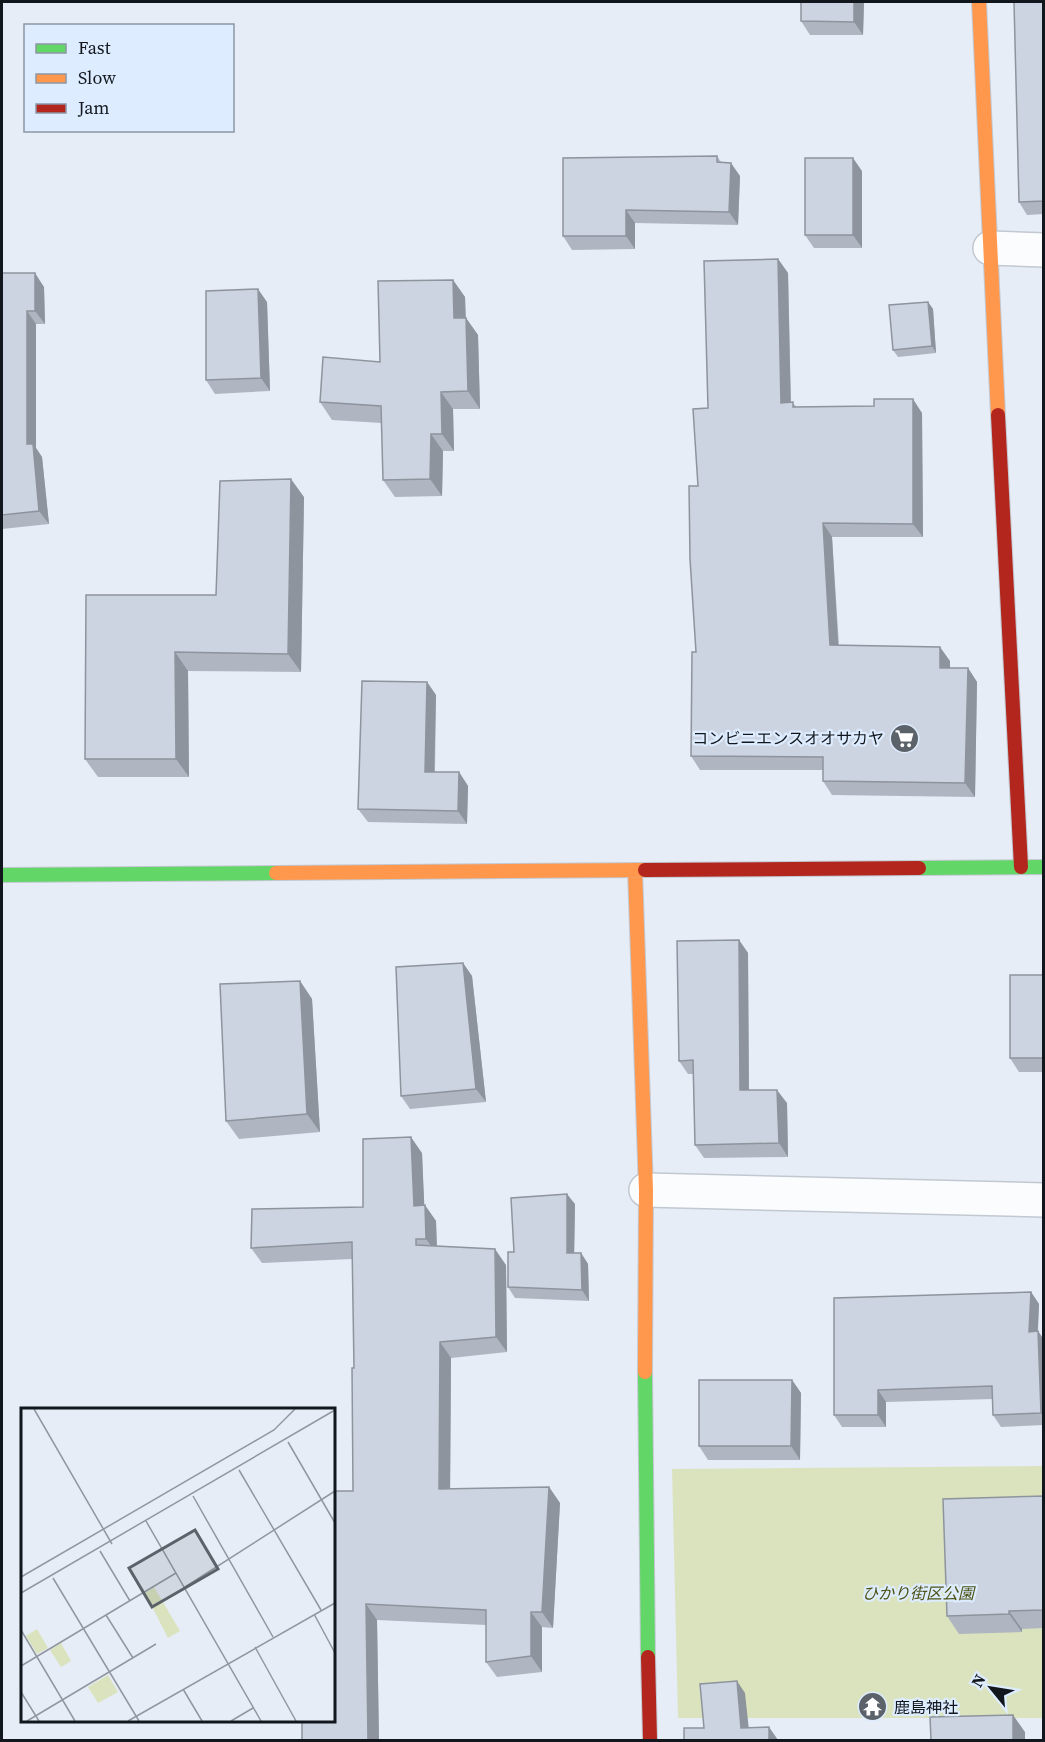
<svg xmlns="http://www.w3.org/2000/svg" width="1045" height="1742" viewBox="0 0 1045 1742" font-family="'Source Serif 4','Noto Sans JP',serif">
	<style>
		.green { fill: #dae3be }
		.lines { fill: none; stroke-linecap: round; stroke-linejoin: round }
		.street-casing { stroke: #c2c8d0; stroke-width: 36 }
		.fast-casing { stroke: #c2c8d0; stroke-width: 16 }
		.slow-casing { stroke: #c2c8d0; stroke-width: 16 }
		.jam-casing { stroke: #c2c8d0; stroke-width: 16 }
		.street { stroke: #fbfcfe; stroke-width: 33 }
		.fast { stroke: #63d668; stroke-width: 14 }
		.slow { stroke: #ff974d; stroke-width: 14 }
		.jam { stroke: #b3261e; stroke-width: 14 }
		.wall { fill: #afb6c1 }
		.shaded-wall { fill: #8e949d }
		.building { fill: #cbd4e0; stroke: #8e949d; stroke-width: 1.5 }
		.labels { text-anchor: middle; dominant-baseline: central; stroke-width: 4.5; stroke-linejoin: round; paint-order: stroke }
		.poi-label { font-size: 16px; fill: #12171d; stroke: #deecff; text-anchor: end }
		.park-label { font-size: 16px; font-style: italic; fill: #4d5214; stroke: #deecff }
		.inset-road { fill: none; stroke: #9197a0; stroke-width: 1.5 }
		.view { fill: #5c6269; fill-opacity: 0.15; stroke: #5c6269; stroke-width: 3 }
		.inset-edge { fill: none; stroke: #12171d; stroke-width: 3 }
	</style>
	<rect width="100%" height="100%" fill="#e6edf7"/>
	<path class="green" d="M1043,1466v252h-365l-6,-249z"/>
	<g class="lines">
		<defs>
			<path id="street" d="M990,248l54,2
				M646,1190l398,10"/>
			<path id="fast" d="M919,868l125,-1
				M2,875l274,-2
				M645,1372l3,285"/>
			<path id="slow" d="M979,2l19,413
				M635,870l11,320 -1,182
				M276,873l369,-3"/>
			<path id="jam" d="M998,415l23,452
				M645,870l274,-2
				M648,1657l2,83"/>
		</defs>
		<use href="#street" class="street-casing"/>
		<use href="#fast" class="fast-casing"/>
		<use href="#slow" class="slow-casing"/>
		<use href="#jam" class="jam-casing"/>
		<use href="#street" class="street"/>
		<use href="#fast" class="fast"/>
		<use href="#slow" class="slow"/>
		<use href="#jam" class="jam"/>
	</g>
	<path class="wall" d="M801,2h63l-1,33h-53l-9,-14z
		M1044,2v212l-17,1 -8,-13z
		M717,156l4,6 19,14 -2,49 -103,-2v26l-63,1 -9,-14z
		M862,171v77h-48l-9,-13z
		M778,259l10,14 3,129 6,5 125,6 1,124h-91l7,108 111,16v7h18l9,14 -2,115 -143,-2 -9,-14v-11h-123l-9,-14 5,-104 2,-166 10,-78z
		M2,273l42,14 1,37h-9v124l6,9 7,67 -47,5z
		M453,280l12,17 1,21 12,17 2,74h-27l1,42h-11l-1,45 -47,1 -12,-17 -1,-57 -50,-3 -12,-18 60,-40z
		M267,302l3,89 -55,3 -9,-14z
		M928,302l5,7 3,44 -38,4 -5,-7z
		M304,497l-3,175 -113,-1 1,106h-91l-13,-18 131,-164z
		M427,682l9,13 -1,77h24l9,14 -1,38 -99,-2 -10,-13z
		M739,940l9,13 1,137 38,13 1,54 -84,1 -9,-13 -2,-71h-5l-9,-13z
		M463,963l9,13 14,126 -76,7 -9,-13z
		M1044,975v97h-25l-9,-14z
		M300,981l12,18 8,133 -81,7 -13,-18z
		M422,1153l2,52 12,16 1,25 69,19 1,87 -56,6 -1,131 99,-2 11,16 -7,125 -11,-1v45l-45,5 -11,-15v-37l-109,-5 2,120 -26,-249 1,-123 -2,-109 -90,4 -11,-15 112,-41z
		M575,1204l-1,49h7l7,11 1,37 -74,-3 -7,-11 6,-35z
		M1031,1292l8,12 -1,27 6,9v85l-43,2 -8,-12 -1,-16 -106,3v25h-44l-8,-12z
		M792,1380l9,13 -1,67h-92l-9,-14z
		M1044,1496v132l-22,1v3l-63,2 -12,-18z"/>
	<path class="shaded-wall" d="M854,2h10l-1,33 -9,-13z
		M853,158l9,13v77l-9,-13z
		M731,163l9,13 -2,49 -9,-13z
		M626,210l9,13v26l-9,-13z
		M778,259l10,14 3,143 -10,-13z
		M35,273l9,14 1,37 -10,-13z
		M453,280l12,17 1,38 -12,-17z
		M258,289l9,13 3,89 -9,-13z
		M928,302l5,7 3,44 -4,-7z
		M27,311l9,13v124l6,9 7,67 -10,-13 -12,-67z
		M466,318l12,17 2,74 -12,-18z
		M441,392l12,17 1,42 -12,-17z
		M913,399l9,14 1,124 -10,-13z
		M431,434l12,17 -1,45 -12,-17z
		M291,479l13,18 -3,175 -13,-18z
		M823,523l9,14 7,122 -9,-14z
		M940,647l10,14v21l-10,-14z
		M175,652l13,19 1,106 -13,-18z
		M968,668l9,14 -2,115 -10,-14z
		M427,682l9,13 -2,90 -9,-13z
		M459,772l9,14 -1,38 -9,-13z
		M739,940l9,13 1,151 -9,-14z
		M463,963l9,13 14,126 -10,-13z
		M300,981l12,18 8,133 -13,-18z
		M777,1090l10,13 1,54 -9,-14z
		M411,1137l11,16 3,68 -11,-15z
		M567,1194l8,10 -1,59 -7,-10z
		M425,1205l11,16 1,33 -11,-15z
		M495,1249l11,16 1,87 -11,-15z
		M581,1253l7,11 1,37 -7,-11z
		M1031,1292l8,12 -2,40 -8,-12z
		M1038,1331l6,9v77l-3,-4z
		M440,1342l11,16 -1,147 -11,-16z
		M792,1380l9,13 -1,67 -9,-14z
		M878,1390l8,12v25l-8,-12z
		M549,1487l11,16 -7,125 -11,-16z
		M366,1604l11,16 2,120h-11z
		M1009,1611l13,18v3l-13,-18z
		M531,1612l11,15v45l-11,-16z
		M737,1681l8,12 5,47 -9,-12z
		M1013,1715l12,17v8h-12z
		M769,1727l9,13h-9z"/>
	<path class="building" d="M801,2h53v20l-53,-1z
		M1014,2h30v199l-25,1z
		M717,156v6l14,1 -2,49 -103,-2v26h-63v-78z
		M805,158h48v77h-48z
		M778,259l3,144 12,-1v5l81,-1v-7h39v125l-90,-1 7,122 110,2v21h28l-3,115 -142,-2v-24l-132,-1 1,-104h4l-6,-93 -1,-73h9l-5,-77 15,-1 -4,-147z
		M2,273h33v38h-8v133h6l6,67 -37,4z
		M453,280l1,38h12l2,73 -27,1 1,42h-11l-1,45 -47,1 -2,-74 -61,-4 3,-45 57,5 -2,-81z
		M258,289l3,89 -55,2v-89z
		M928,302l4,44 -39,4 -4,-45z
		M291,479l-3,175 -113,-2 1,107h-91l1,-164h130l4,-114z
		M362,681l65,1 -2,90h34l-1,39 -100,-2z
		M739,940l1,150h37l2,53 -84,2 -2,-85 -14,1 -2,-120z
		M463,963l13,126 -75,7 -5,-129z
		M1010,975h34v83h-34z
		M300,981l7,133 -81,7 -6,-137z
		M411,1137l3,69 11,-1 1,34h-10v6l79,4 1,88 -56,5 -1,147 110,-2 -7,125h-11v44l-45,6v-52l-120,-6 2,136h-66v-21h31v-228h20l-1,-123h2l-2,-126 -101,6 1,-39 111,-2v-68z
		M567,1194v59h14l1,37 -74,-3v-35h6l-3,-54z
		M1031,1292l-2,40 9,-1 3,82 -48,2 -1,-29 -114,4v25h-44v-117z
		M699,1380h93l-1,66h-92z
		M1044,1496v114l-35,1v3l-62,2 -4,-117z
		M737,1681l4,47 28,-1v13h-85v-12h20l-4,-44z
		M1013,1715v25h-82l-1,-23z"/>
	<defs>
		<symbol id="supermarket-disc" viewBox="-11 -11 22 22"><circle r="9.5" fill="#5c6269" stroke="#deecff"/><path d="M-6-5.5h2.5l.6 2H6L4.5 2H-2.5L-4.4-4H-6ZM-1.5 3.2a1.3 1.3 0 1 0 .1 0ZM3 3.2a1.3 1.3 0 1 0 .1 0Z" fill="#fff"/></symbol>
		<symbol id="temple-disc" viewBox="-11 -11 22 22"><circle r="9.5" fill="#5c6269" stroke="#deecff"/><path d="M0-6L5-2H3V0L6.5 2.5H4V6H1.5V3h-3V6H-4V2.5H-6.5L-3 0V-2H-5Z" fill="#fff"/></symbol>
	</defs>
	<g fill-rule="evenodd">
		<use href="#supermarket-disc" x="888" y="722" width="33" height="33"/>
		<use href="#temple-disc" x="856" y="1690" width="33" height="33"/>
	</g>
	<g class="labels">
		<g class="poi-label">
			<text x="884" y="738">コンビニエンスオオサカヤ</text>
			<text x="894" y="1707" text-anchor="start">鹿島神社</text>
		</g>
		<g class="park-label">
			<text x="918" y="1593">ひかり街区公園</text>
		</g>
	</g>
	<g transform="translate(21 1408)">
		<rect width="314" height="314" fill="#e6edf7"/>
		<path d="M133,179l26,44 -12,7 -23,-45zM16,221l11,19 -11,6 -11,-18zM40,235l10,18 -10,6 -11,-17zM87,267l10,17 -20,11 -10,-16z" fill="#dae3be"/>
		<path class="inset-road" d="M13,1l78,135M267,34l47,81M218,62l82,140M172,88l80,141M125,113l115,200M79,143l30,50M0,169l253,-147 21,-21M32,170l86,143M164,179l150,-96M0,185l314,-183M293,206l21,39M85,207l27,43M0,222l54,91M234,239l41,74M0,258l155,-93M162,281l19,32M0,284l18,29M6,313l129,-77M107,313l207,-118M210,313l22,-13"/>
		<path class="view" d="M174,122l23,39 -66,38 -23,-39z"/>
		<rect width="314" height="314" class="inset-edge"/>
	</g>
	<rect width="1045" height="1742" fill="none" stroke="#12171d" stroke-width="6"/>
	<rect x="24" y="24" width="210" height="108" fill="#deecff" stroke="#8c97a5" stroke-width="1.5"/>
	<rect x="36" y="44" width="30" height="9" fill="#63d668" stroke="#8c97a5" stroke-width="1.5"/>
	<text x="78" y="54" font-size="18" fill="#12171d">Fast</text>
	<rect x="36" y="74" width="30" height="9" fill="#ff974d" stroke="#8c97a5" stroke-width="1.5"/>
	<text x="78" y="84" font-size="18" fill="#12171d">Slow</text>
	<rect x="36" y="104" width="30" height="9" fill="#b3261e" stroke="#8c97a5" stroke-width="1.5"/>
	<text x="78" y="114" font-size="18" fill="#12171d">Jam</text>
	<g transform="translate(991 1688) rotate(300)" stroke="#deecff" stroke-width="4.5" paint-order="stroke">
	<path d="M0-4.5L10 22L0 15L-10 22Z" fill="#12171d"/>
	<text y="-9" font-size="16" font-weight="bold" text-anchor="middle" fill="#12171d">N</text>
	</g>
</svg>
